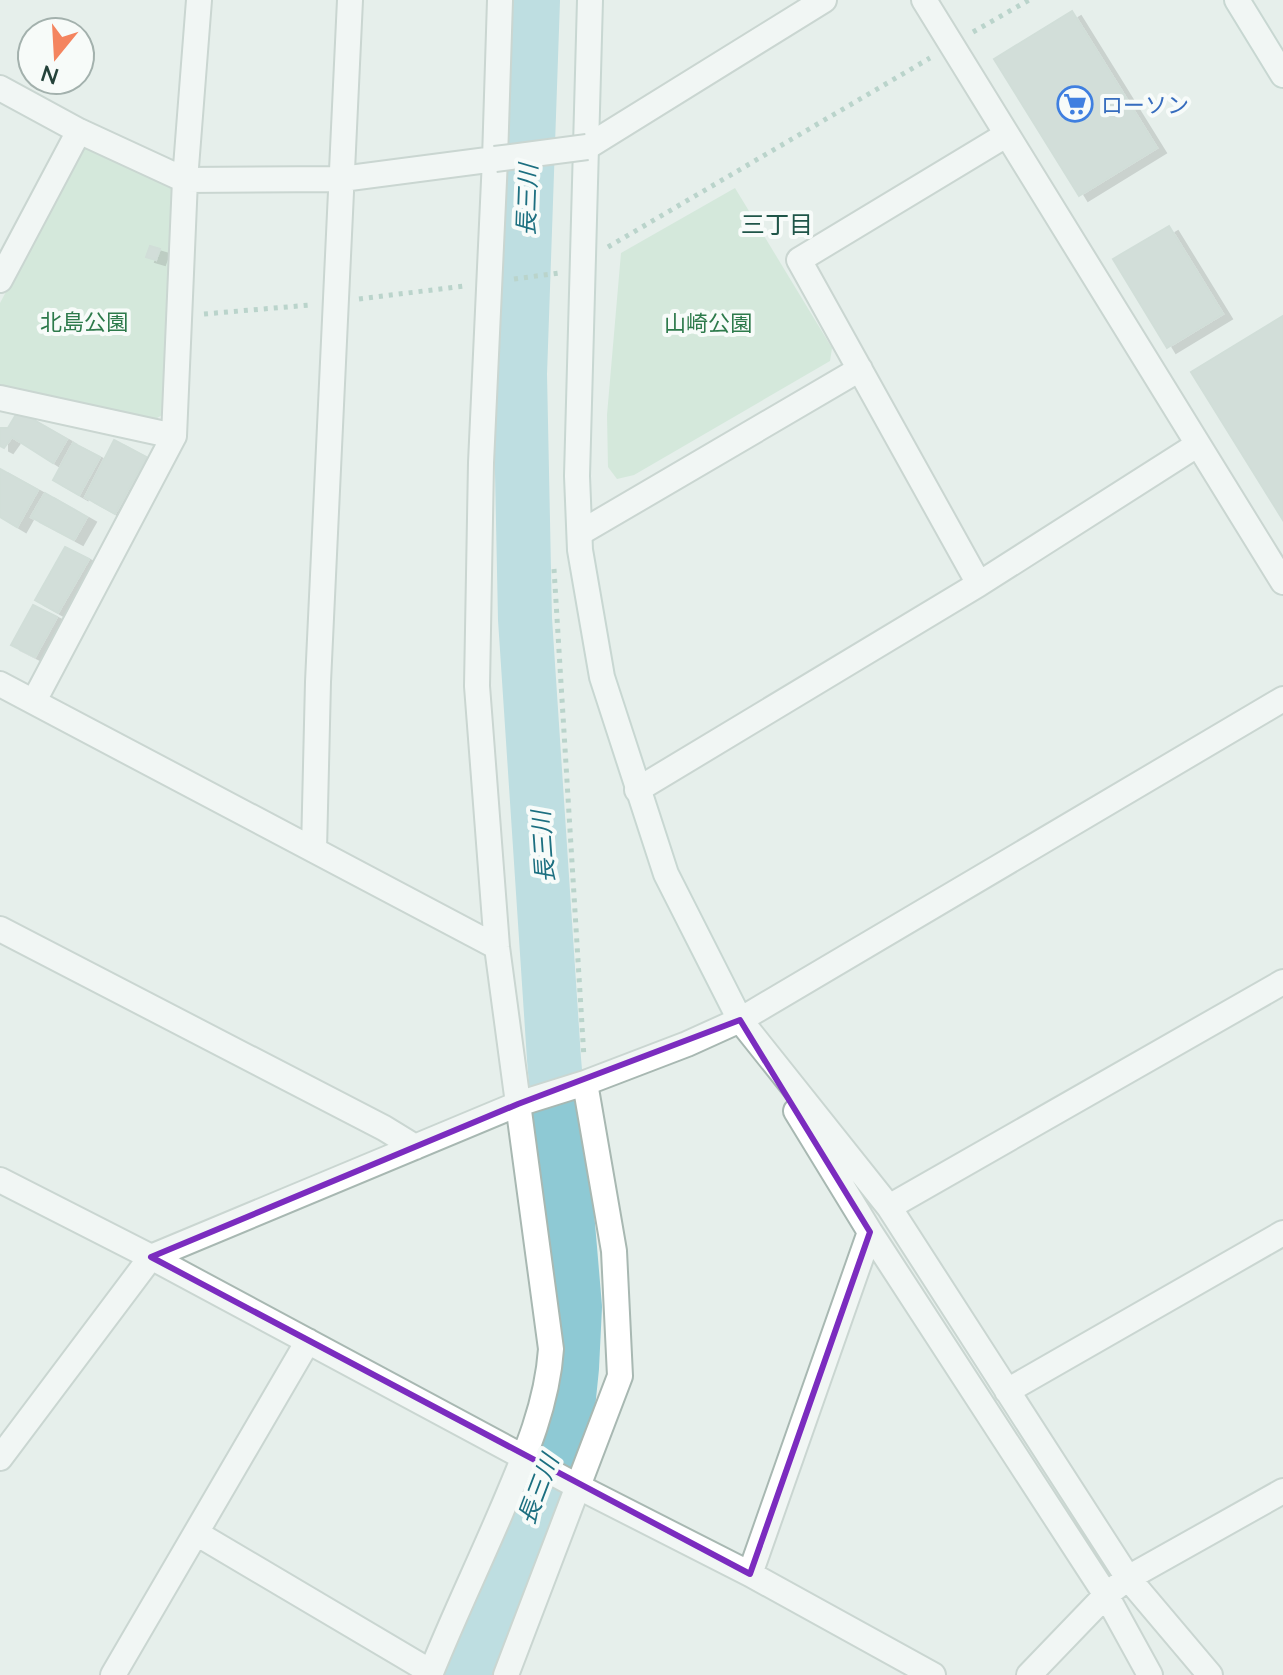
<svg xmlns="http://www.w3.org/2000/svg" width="1283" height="1675" viewBox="0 0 1283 1675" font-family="Lato,'Noto Sans JP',sans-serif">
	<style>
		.green { fill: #bfe0c8 }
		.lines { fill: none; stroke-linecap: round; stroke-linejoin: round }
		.river { stroke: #8ec9d4; stroke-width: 54 }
		.building { fill: #bbcac4; stroke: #b8c9c2; stroke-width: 2; filter: url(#shadow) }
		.street-casing { stroke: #a8b8b2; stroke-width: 28 }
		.secondary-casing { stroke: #a4bbb3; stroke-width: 28 }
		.path { stroke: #86b3a5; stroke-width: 5; stroke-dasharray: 4 6; stroke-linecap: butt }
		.street { stroke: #fff; stroke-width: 24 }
		.secondary { stroke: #fff; stroke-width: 24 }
		.street-bridge-casing { stroke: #a8b8b2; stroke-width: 28; stroke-linecap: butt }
		.street-bridge { stroke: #fff; stroke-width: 24 }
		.marked { fill: none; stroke: #7b2cbf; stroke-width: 6; stroke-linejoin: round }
		.labels { text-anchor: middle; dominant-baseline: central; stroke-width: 8; stroke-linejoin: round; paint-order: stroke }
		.shop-label { font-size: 22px; fill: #366cbe; stroke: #f7fbf9; text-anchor: start }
		.park-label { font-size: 22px; fill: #2d7a4b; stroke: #f7fbf9 }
		.water-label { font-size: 24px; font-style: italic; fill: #1c6f80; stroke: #f7fbf9 }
		.neighbourhood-label { font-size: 24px; fill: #1f5548; stroke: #f7fbf9 }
	</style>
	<defs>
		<filter id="shadow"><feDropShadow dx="9" dy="5" stdDeviation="0" flood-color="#0004"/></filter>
	</defs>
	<rect width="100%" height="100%" fill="#e6efeb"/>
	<path class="green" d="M91,147l74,34 8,10 -9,223 -12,7 -152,-33v-85l82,-153z
		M735,188l97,160 -2,13 -196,114 -17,4 -9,-12 -1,-52 14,-162z"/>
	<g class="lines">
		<path class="river" d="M464,1675l79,-207 11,-19 14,-42 4,-39 3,-61 -21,-248 -29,-440 -5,-245 13,-374"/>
	</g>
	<path class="building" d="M1072,11l85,137 -78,48 -85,-137z
		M1169,226l54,88 -56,34 -54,-89z
		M150,246l10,3 -4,11 -10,-3z
		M1283,316v204l-92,-148z
		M18,411l49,28 -14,24 -41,-26 -8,11 -4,-2v-18h8z
		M114,440l32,17 -31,57 -30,-17z
		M73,443l27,14 -21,38 -26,-15z
		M0,469l38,21 -21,37 -17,-10z
		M45,493l42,24 -13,23 -43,-23z
		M65,547l24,12 -31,54 -23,-13z
		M33,605l24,12 -22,40 -24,-12z"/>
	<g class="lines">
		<defs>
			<path id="street" d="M924,0l359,582
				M0,88l79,43 106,49 157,-1 153,-20
				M587,147l237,-147
				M0,280l79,-149
				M0,398l174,38
				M580,533l280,-164
				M979,584l-180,-324 207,-125
				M0,684l497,263
				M34,701l140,-265 11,-256 14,-180
				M637,790l342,-206 218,-139
				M314,850l4,-168 32,-682
				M0,929l384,199 31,19
				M740,1020l149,187 239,371 82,97
				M796,1111l74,121 236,363 44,80
				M0,1180l151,77 428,230 171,87 183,101
				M889,1207l394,-225
				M1007,1391l276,-158
				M0,1458l151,-201 367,-153 67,-21 102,-39 53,-24 543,-321
				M196,1533l235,139
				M750,1574l120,-342
				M113,1675l195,-334
				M430,1675c22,-55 48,-109 71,-163 23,-54 46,-105 50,-163l-54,-402 -20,-261 4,-223 14,-304 5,-159
				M506,1675l114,-299 -6,-125 -29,-168
				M1029,1675l77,-80 22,-17 155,-87"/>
			<path id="secondary" d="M590,0l-13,476 3,74 22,127 64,197 74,146
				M1237,0l46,75"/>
		</defs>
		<use href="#street" class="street-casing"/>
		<use href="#secondary" class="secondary-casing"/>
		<path class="path" d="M973,32l56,-32
			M608,247l322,-189
			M514,279l45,-6
			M359,299l105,-13
			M204,314l106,-9
			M554,569l30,489"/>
		<use href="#street" class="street"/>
		<use href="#secondary" class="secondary"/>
		<defs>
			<path id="street-bridge" d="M495,159l92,-12"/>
		</defs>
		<use href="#street-bridge" class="street-bridge-casing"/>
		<use href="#street-bridge" class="street-bridge"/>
	</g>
	<path d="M0 0H1283V1675H0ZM740,1020l130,212 -120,342 -599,-317 367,-153z" fill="#e6efeb" fill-opacity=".55" fill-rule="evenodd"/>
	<path class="marked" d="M740,1020l130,212 -120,342 -599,-317 367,-153z"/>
	<defs>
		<symbol id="supermarket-ring" viewBox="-11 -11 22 22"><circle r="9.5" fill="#f7fbf9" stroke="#3f7fe0" stroke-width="1.5"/><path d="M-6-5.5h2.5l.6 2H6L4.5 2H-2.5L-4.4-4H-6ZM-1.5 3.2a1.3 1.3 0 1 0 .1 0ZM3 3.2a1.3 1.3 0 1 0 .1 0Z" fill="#3f7fe0"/></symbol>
	</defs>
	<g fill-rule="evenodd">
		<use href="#supermarket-ring" x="1055" y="84" width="40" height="40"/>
	</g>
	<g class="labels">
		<g class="shop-label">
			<text x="1101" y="104">ローソン</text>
		</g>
		<g class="park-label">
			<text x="84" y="321">北島公園</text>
			<text x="708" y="322">山崎公園</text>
		</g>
		<g class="water-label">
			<text transform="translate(526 200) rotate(-88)">長三川</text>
			<text transform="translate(542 847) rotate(-94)">長三川</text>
			<text transform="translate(537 1489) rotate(-69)">長三川</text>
		</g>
		<g class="neighbourhood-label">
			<text x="777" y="223">三丁目</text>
		</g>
	</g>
	<g transform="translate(56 56) rotate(198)"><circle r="38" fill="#f7fbf9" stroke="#a3b1ad" stroke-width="2"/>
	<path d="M0-6L14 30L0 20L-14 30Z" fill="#f4845f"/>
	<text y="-12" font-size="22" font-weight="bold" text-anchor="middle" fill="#24423a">N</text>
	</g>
</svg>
